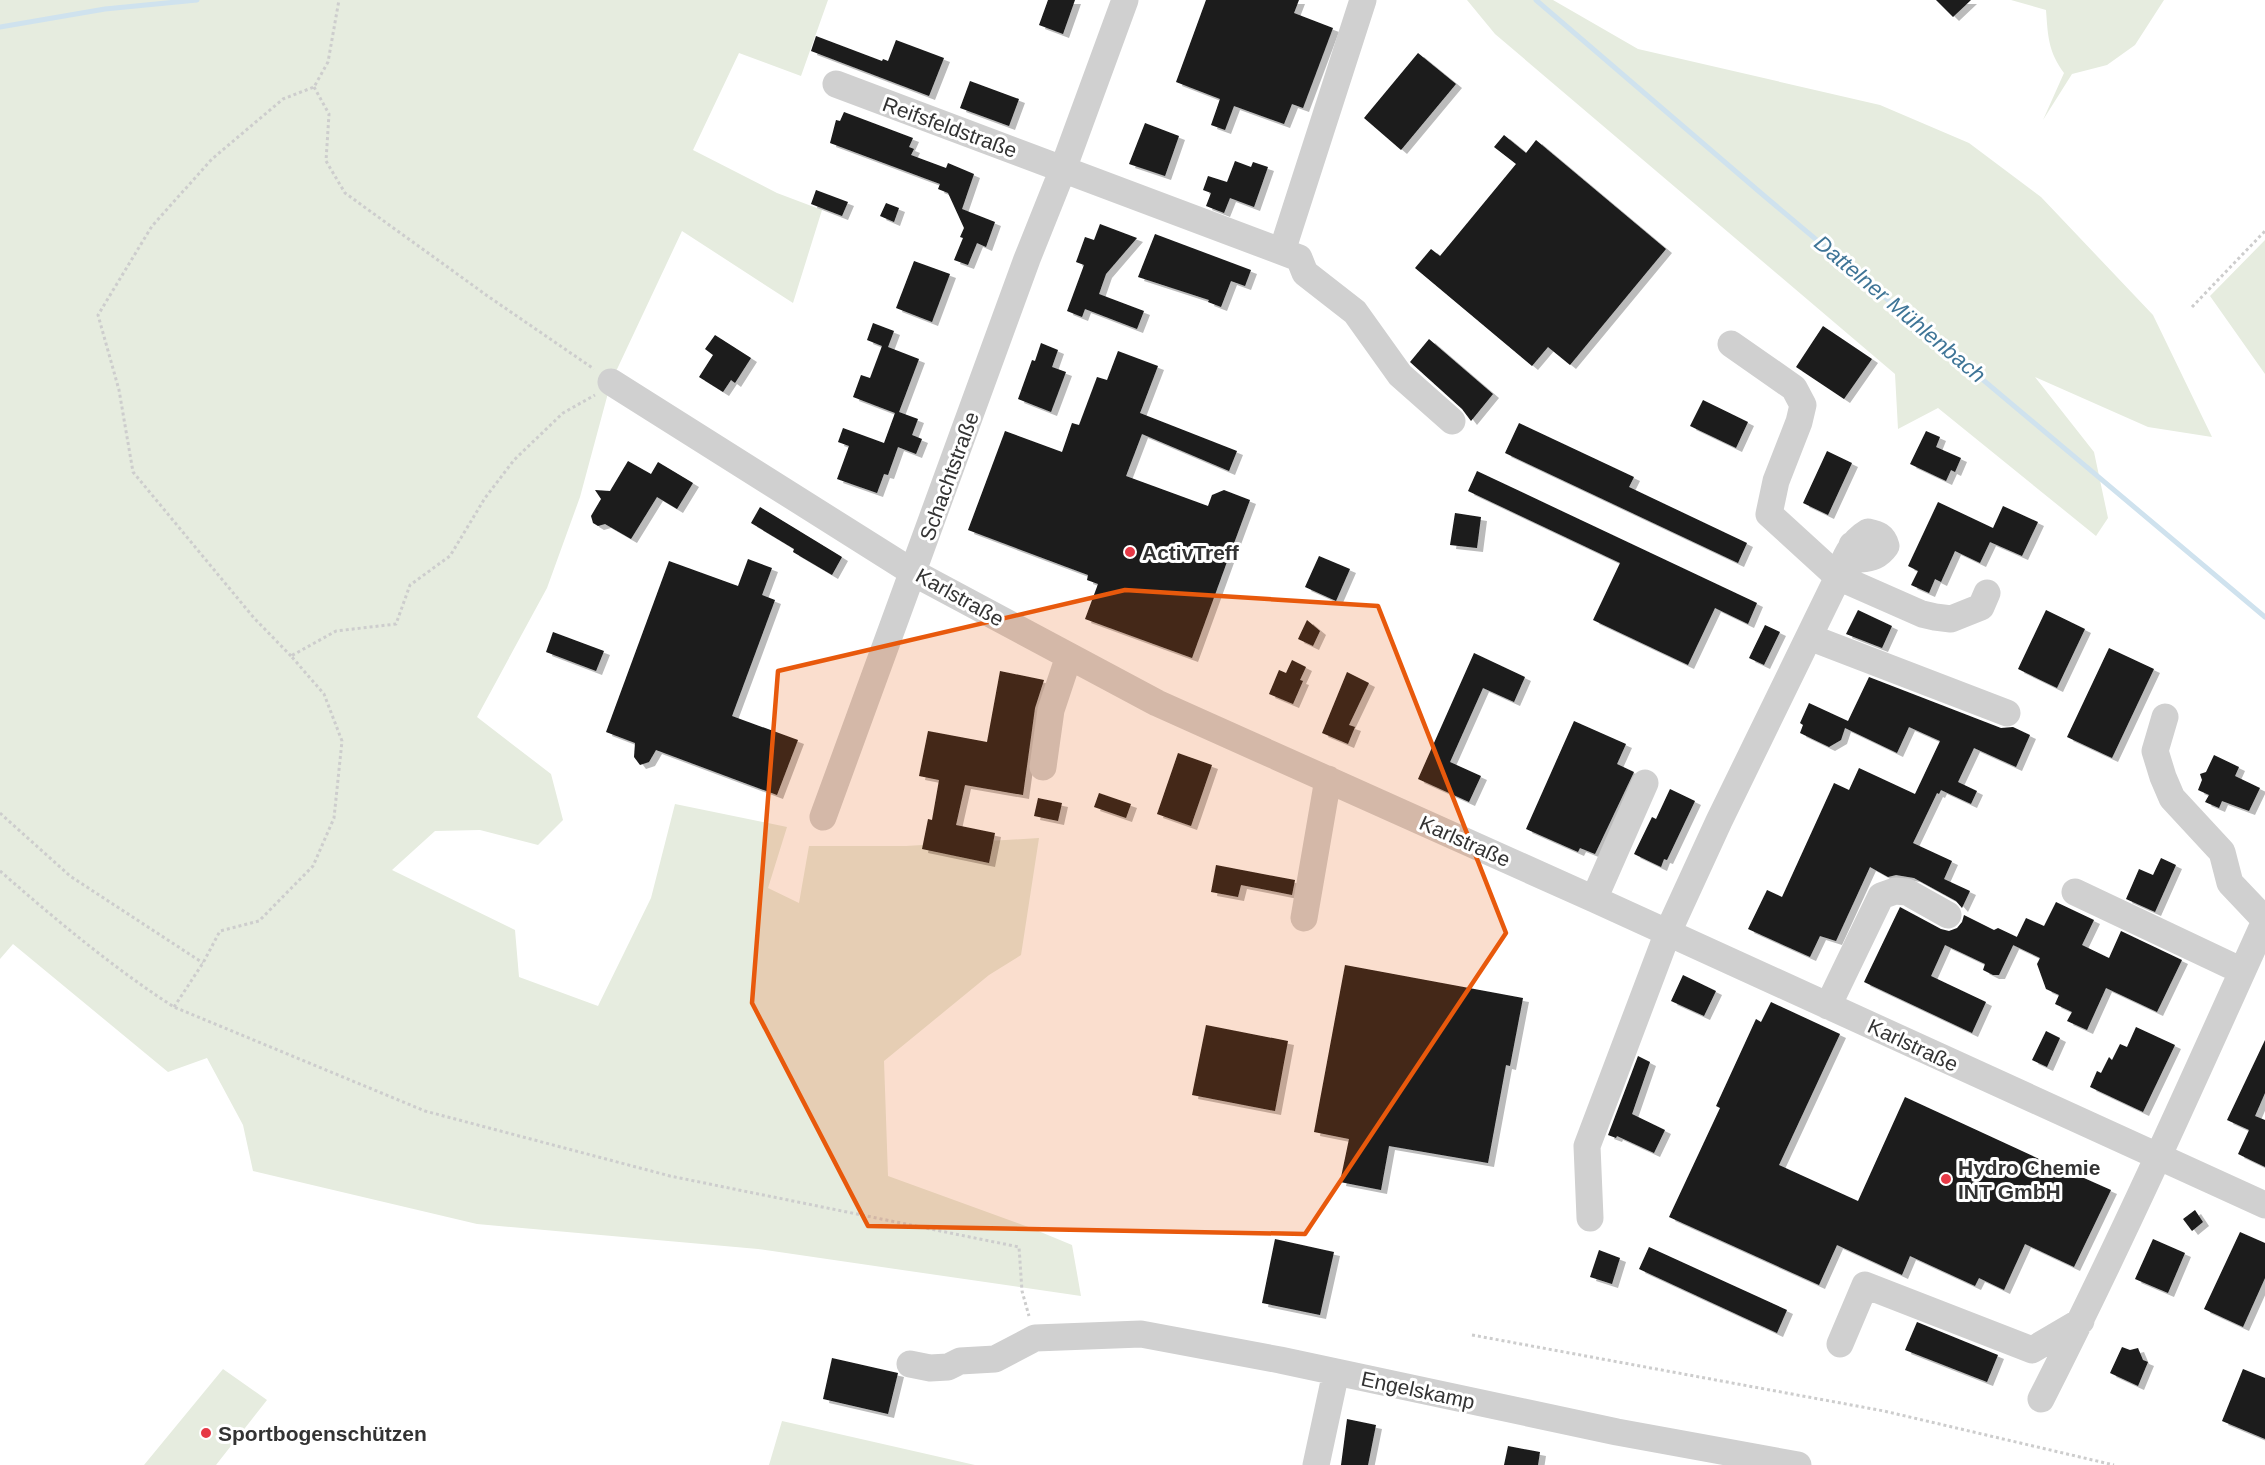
<svg xmlns="http://www.w3.org/2000/svg" width="2265" height="1465" viewBox="0 0 2265 1465" font-family="Arial,sans-serif">
	<style>
		.green { fill: #e6ecdf }
		.lines { fill: none; stroke-linecap: round; stroke-linejoin: round }
		.stream { stroke: #cfe2ee; stroke-width: 5 }
		.building { fill: #1a1a1a; filter: url(#shadow) }
		.path { stroke: #cdcdcd; stroke-width: 3; stroke-dasharray: 3 3; stroke-linecap: butt }
		.minor { stroke: #d0d0d0; stroke-width: 27 }
		.marked { fill: #e8590c; fill-opacity: 0.2; stroke: #e8590c; stroke-width: 4.5; stroke-linejoin: round }
		.poi-dot { fill: #e63946; stroke: #fff; stroke-width: 2 }
		.labels { text-anchor: middle; dominant-baseline: central; stroke-width: 6; stroke-linejoin: round; paint-order: stroke }
		.street-label { font-size: 21px; fill: #333; stroke: #fff }
		.poi-label { font-size: 21px; font-weight: bold; fill: #333; stroke: #fff; text-anchor: start }
		.water-label { font-size: 22px; font-style: italic; fill: #3f7597; stroke: #fff }
	</style>
	<defs>
		<filter id="shadow"><feDropShadow dx="6" dy="4" stdDeviation="0" flood-color="#0004"/></filter>
	</defs>
	<rect width="100%" height="100%" fill="#fff"/>
	<path class="green" d="M0,0h828l-27,76 -62,-23 -46,97 84,43 45,17 -29,93 -111,-72 -71,151 -31,115 -33,91 -70,129 74,57 12,46 -25,25 -58,-15 -45,1 -43,39 123,60 4,47 79,29 53,-108 24,-94 112,23 -19,61 31,15 10,-57h97l133,-8 -18,117 -32,20 -105,86 4,115 143,52 41,17 9,51 -323,-47 -281,-25 -224,-53 -10,-46 -36,-67 -39,14 -155,-128 -13,15z
		M1467,0h86l85,49 242,56 89,38 72,54 112,118 59,122 -64,-10 -113,-50 59,75 14,66 -12,18 -158,-128 -40,21 -3,-55 -400,-340z
		M2011,0h153l-29,45 -28,20 -35,9 -29,46 21,-47c-16,-22 -16,-37 -18,-63z
		M2265,240v134l-55,-78z
		M223,1369l44,31 -51,65h-72z
		M782,1421l193,44h-206z"/>
	<g class="lines">
		<path class="stream" d="M1536,0l226,194 503,423
			M0,27l105,-18 92,-9"/>
	</g>
	<path class="building" d="M1048,0h27l-12,34 -24,-9z
		M1206,0h93l-5,13 39,15 -30,80 -11,-4 -8,20 -50,-18 -9,24 -14,-5 9,-26 -44,-17z
		M1936,0h35l-18,17z
		M816,36l66,25 1,-2 5,2 8,-21 48,18 -15,38 -118,-45z
		M1418,53l38,31 -55,66 -37,-32z
		M970,81l49,18 -10,27 -49,-18z
		M844,112l69,26 -4,9 5,2 -3,6 35,13 2,-5 26,11 -12,35 33,13 -9,25 -9,-4 -9,22 -14,-5 9,-22 -3,-1 4,-9 -16,-35 -10,-4 2,-5 -110,-41 6,-23 4,1z
		M1145,123l34,13 -14,40 -36,-12z
		M1504,135l22,18 10,-13 130,109 -96,116 -22,-18 -16,19 -117,-98 16,-19 9,7 76,-92 -22,-17z
		M1235,161l16,6 2,-5 15,5 -14,40 -24,-9 -6,15 -18,-7 5,-13 -8,-3 5,-14 19,6z
		M816,190l32,12 -6,14 -31,-12z
		M886,203l13,5 -5,14 -14,-6z
		M1100,224l37,14 -31,36 -7,20 45,17 -7,18 -52,-20 -3,8 -15,-6 17,-46 -8,-3 9,-25 9,3z
		M1155,234l96,36 -6,16 -14,-5 -10,26 -13,-5 1,-2 -71,-23z
		M914,261l36,13 -18,48 -36,-14z
		M873,323l21,8 -6,16 31,12 -20,53 19,7 -6,16 10,4 -6,15 -18,-7 -10,28 -4,-1 -7,19 -40,-14 12,-33 -11,-4 5,-14 41,15 11,-30 -42,-16 8,-22 9,3 12,-32 -15,-6z
		M1823,326l49,33 -28,40 -48,-32z
		M715,335l36,23 -16,25 -4,-3 -8,12 -24,-15 14,-22 -8,-6z
		M1429,339l64,55 -22,27 -9,-12 -52,-47z
		M1041,343l17,7 -6,17 14,5 -15,40 -33,-13 14,-39 3,1z
		M1118,351l40,15 -18,47 97,38 -8,20 -87,-37 -16,42 82,30 4,-11 12,-5 26,10 -20,54 -4,-2 -2,3 4,4 -36,99 -107,-39 13,-35 -11,-4 1,-5 -120,-45 37,-99 57,21 10,-29 7,2 18,-48 10,3z
		M1703,400l45,22 -12,26 -46,-22z
		M1519,423l115,54 -5,10 118,56 -9,20 -233,-110z
		M1926,431l14,6 -4,10 25,11 -6,14 -4,-2 -5,11 -36,-17z
		M1827,451l25,12 -24,52 -25,-12z
		M628,461l23,13 7,-12 35,21 -16,26 -20,-12 -26,42 -26,-15 -7,2 -5,-3 -2,-7 10,-17 -6,-9 15,1z
		M1477,471l280,132 -9,21 -33,-16 -27,57 -95,-45 27,-57 -152,-72z
		M1938,502l55,26 10,-22 35,16 -16,34 -32,-14 -10,21 -25,-12 -14,31 -6,-3 -6,14 -18,-8 7,-14 -10,-5z
		M760,507l82,50 -10,18 -39,-23 1,-3 -43,-26z
		M1455,513l26,4 -4,31 -27,-3z
		M1319,556l31,13 -14,32 -31,-14z
		M748,559l24,9 -10,27 13,5 -43,116 66,24 -21,55 -121,-45 -7,12 -9,3 -6,-8 1,-14 -29,-11 63,-171 69,25z
		M1858,610l34,16 -10,22 -36,-14z
		M2046,610l39,19 -28,59 -39,-19z
		M1307,620l13,11 -7,15 -15,-7z
		M1765,625l15,7 -16,33 -15,-7z
		M553,632l51,19 -8,20 -50,-19z
		M2109,648l45,21 -42,89 -45,-21z
		M1474,653l51,24 -11,25 -31,-14 -33,74 31,14 -12,26 -51,-23z
		M1292,660l14,7 -6,13 3,1 -10,23 -24,-10 10,-24 7,3z
		M1000,671l44,9 -9,28 -12,87 -58,-10 -9,40 39,8 -6,30 -67,-14 6,-30 4,1 7,-40 -20,-4 9,-45 59,11z
		M1347,672l22,11 -20,42 6,2 -7,17 -26,-11z
		M1869,677l132,51 12,-1 17,8 -14,32 -42,-19 -16,34 19,9 -6,13 -30,-14 -2,4 -2,-1 -24,50 39,18 -8,18 26,12 -8,17 -6,-7 -42,-23 -18,-3 -8,2 -18,-10 -34,74 -16,-5 -10,21 -62,-28 19,-39 15,7 52,-114 15,7 10,-22 56,26 25,-53 -31,-14 -12,26 -52,-25 -4,12 -12,7 -29,-14 3,-8 -3,-2 9,-20 39,18z
		M1574,721l52,23 -9,20 17,8 -39,82 -15,-6 -2,4 -52,-23z
		M1178,753l34,12 -21,61 -34,-12z
		M2214,755l25,12 -4,9 25,12 -11,23 -27,-10 -3,7 -14,-6 4,-7 -11,-5 4,-10 -2,-6 6,-2z
		M1670,789l25,12 -28,59 -3,-1 -3,8 -27,-13 18,-37 4,2z
		M1099,793l32,11 -5,14 -32,-11z
		M1038,798l24,5 -4,18 -24,-5z
		M2161,858l15,7 -21,47 -29,-13 13,-30 14,6z
		M1216,865l79,15 -3,15 -51,-10 -3,12 -27,-5z
		M2056,902l38,18 -12,25 27,13 12,-27 61,29 -25,52 -51,-24 -19,42 -20,-9 5,-9 -17,-8 4,-9 -13,-6 -9,-25 3,-6 -27,-13 13,-27 18,8z
		M1900,907l41,22 8,2 8,-3 5,-6 2,-7 30,15 4,-2 19,9 -18,38h-6l-10,-5 2,-6 -40,-19 -14,31 55,26 -14,31 -108,-51z
		M1345,965l178,33 -13,68 -4,-1 -18,98 -99,-17 -8,44 -41,-8 9,-43 -35,-7z
		M1683,975l33,16 -12,25 -33,-15z
		M1771,1002l69,32 -61,131 79,36 47,-104 169,78 1,-1 36,16 -37,77 -49,-23 -21,46 -25,-12 -4,8 -65,-30 -8,19 -65,-30 -18,40 -150,-68 51,-109 -4,-2 40,-87 5,3z
		M1206,1025l82,16 -13,70 -83,-16z
		M2136,1027l39,18 -32,67 -53,-25 7,-16 4,2 8,-16 3,3 8,-16 7,3z
		M2046,1031l14,7 -13,29 -15,-7z
		M2265,1040v53l-10,23 10,4v47l-27,-13 11,-24 -22,-10z
		M1638,1056l12,6 -18,52 33,16 -11,23 -37,-17 -1,2 -8,-3z
		M2195,1210l8,12 -11,9 -9,-12z
		M2240,1232l25,11v35l-22,49 -39,-18z
		M1275,1239l59,13 -14,63 -58,-12z
		M2153,1239l32,14 -17,40 -33,-14z
		M1649,1247l138,63 -10,23 -138,-64z
		M1599,1250l21,8 -8,26 -22,-7z
		M1917,1322l81,33 -11,27 -82,-32z
		M2122,1347l8,3 8,-2 5,12 5,2 -10,24 -28,-13z
		M832,1358l66,15 -10,41 -65,-15z
		M2243,1369l22,9v61l-43,-18z
		M1347,1419l29,6 -8,40h-27z
		M1508,1446l32,6 -2,13h-34z"/>
	<g class="lines">
		<path class="path" d="M314,87l15,27 -3,47 19,32 144,104 105,72
			M2192,307l73,-76
			M291,656l-37,-38 -121,-146 -14,-82 -21,-75 54,-89 60,-67 71,-60 31,-12 14,-25 11,-62
			M0,813l70,63 133,87
			M0,871c55,48 112,96 174,136l251,104 245,65 349,71 3,44 7,25
			M174,1007l29,-44 17,-32 39,-10 54,-55 21,-48 8,-77 -18,-47 -33,-38 45,-25 60,-7 14,-39 40,-29 35,-58 29,-38 49,-47 32,-18
			M1472,1335l412,76 230,54"/>
		<path class="minor" d="M836,84l463,174 6,15 50,39 45,63 52,46
			M1282,251l81,-251
			M1731,344l63,44 9,17 -4,17 -23,59 -7,33 69,63 84,37 13,3 16,2 30,-12 6,-14
			M611,382l303,191 243,130 437,196 671,306
			M1809,637l198,76
			M2165,717l-10,34 8,26 9,21 50,54 8,31 35,37
			M1043,767l8,-57 18,-54
			M823,817l204,-558 36,-90 62,-169
			M2075,892l167,79
			M1594,899l51,-116
			M1304,918l24,-139
			M1828,1006l53,-110 14,-5 12,1 41,23
			M1590,1218l-3,-72 81,-214 51,-111 119,-244c6,-18 13,-35 30,-45 9,2 15,3 18,14 -7,10 -14,12 -26,13l-5,-5 -3,-9
			M1840,1344l25,-59 167,65 49,-29
			M910,1364l20,4 18,-1 12,-6 35,-2 40,-21 106,-4 139,26 337,72 181,33
			M2041,1399c80,-157 152,-318 224,-478
			M1316,1465l20,-93"/>
	</g>
	<path class="marked" d="M1125,590l253,16 128,327 -201,301 -437,-8 -116,-223 26,-332z"/>
	<g class="poi-dot">
		<circle cx="1130" cy="552" r="6"/>
		<circle cx="1946" cy="1179" r="6"/>
		<circle cx="206" cy="1433" r="6"/>
	</g>
	<g class="labels">
		<g class="street-label">
			<text transform="translate(950 127) rotate(20)">Reifsfeldstraße</text>
			<text transform="translate(949 476) rotate(-70)">Schachtstraße</text>
			<text transform="translate(960 597) rotate(29)">Karlstraße</text>
			<text transform="translate(1465 841) rotate(24)">Karlstraße</text>
			<text transform="translate(1913 1045) rotate(25)">Karlstraße</text>
			<text transform="translate(1418 1390) rotate(12)">Engelskamp</text>
		</g>
		<g class="poi-label">
			<text x="1142" y="552">ActivTreff</text>
			<text x="1958" y="1167">Hydro Chemie<tspan x="1958" dy="24">INT GmbH</tspan></text>
			<text x="218" y="1433">Sportbogenschützen</text>
		</g>
		<g class="water-label">
			<text transform="translate(1900 309) rotate(40)">Dattelner Mühlenbach</text>
		</g>
	</g>
</svg>
